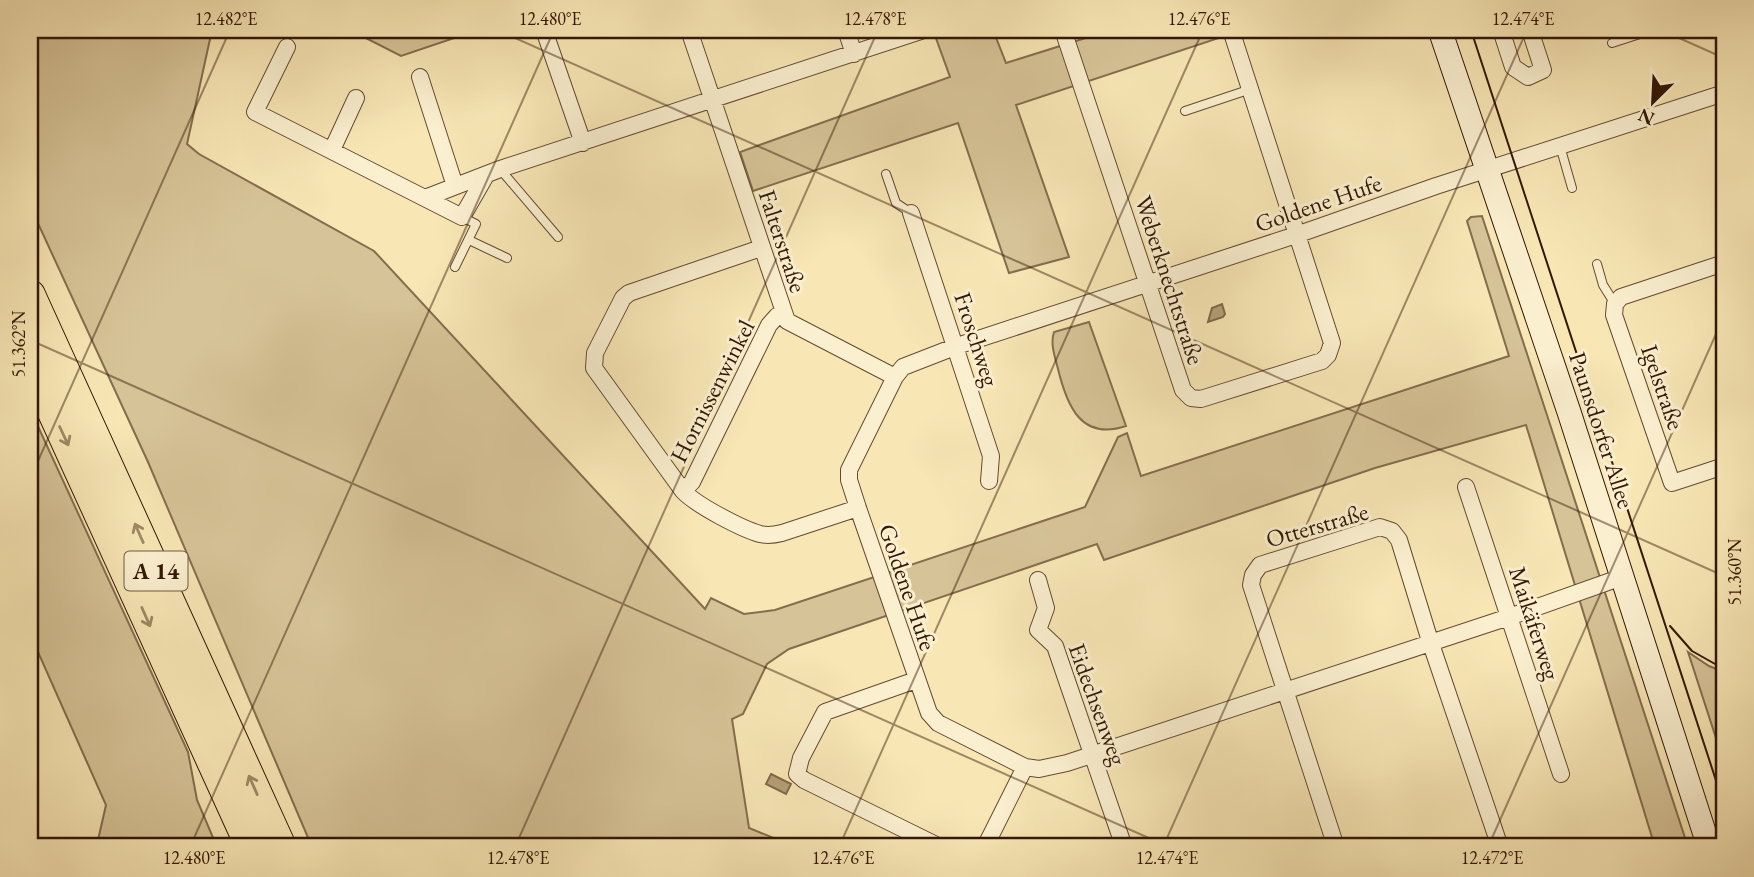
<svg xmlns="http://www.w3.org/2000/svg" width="1754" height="877" viewBox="0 0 1754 877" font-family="'EB Garamond',serif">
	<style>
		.green { fill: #d6c397; stroke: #846d4e; stroke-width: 2 }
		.water { fill: #b5a079; stroke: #81694a; stroke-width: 2 }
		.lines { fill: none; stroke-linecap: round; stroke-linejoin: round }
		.lane-casing { stroke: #644b30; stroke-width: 10 }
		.street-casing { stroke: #644b30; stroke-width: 18 }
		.secondary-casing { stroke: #321704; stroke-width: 25 }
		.highway-casing { stroke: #321704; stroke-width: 32 }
		.lane { stroke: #faefcf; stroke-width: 8 }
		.street { stroke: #faefcf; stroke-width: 16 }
		.secondary { stroke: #faefcf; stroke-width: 23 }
		.highway { stroke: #f8e6b5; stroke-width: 30 }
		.tram { stroke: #321704; stroke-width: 2 }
		.oneway { stroke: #9f8965 }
		.ticks { fill: none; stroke: #321704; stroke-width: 2; stroke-opacity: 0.45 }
		.labels { text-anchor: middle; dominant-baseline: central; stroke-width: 6; stroke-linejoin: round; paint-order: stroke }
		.shield { fill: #faefcf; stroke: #6e5841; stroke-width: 2 }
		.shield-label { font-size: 23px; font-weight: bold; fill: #321704 }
		.street-label { font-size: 24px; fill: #321704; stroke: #faefcf }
		.neatline { fill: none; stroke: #321704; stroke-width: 2.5 }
		.ticks-label { font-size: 18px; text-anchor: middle; fill: #321704 }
	</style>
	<rect width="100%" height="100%" fill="#f8e6b5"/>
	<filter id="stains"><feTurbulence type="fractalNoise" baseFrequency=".00286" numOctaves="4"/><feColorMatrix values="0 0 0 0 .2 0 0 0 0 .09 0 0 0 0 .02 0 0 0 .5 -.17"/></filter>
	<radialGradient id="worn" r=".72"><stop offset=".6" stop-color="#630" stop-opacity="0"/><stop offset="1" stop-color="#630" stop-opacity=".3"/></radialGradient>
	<path class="green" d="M30,30h182l-25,114 12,10 175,97 331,358 6,-11 33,16 31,-4 310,-103 33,-70 9,-4 14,43 368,-120 -42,-135 4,-4 11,-1 206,631h-33l-129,-422 -151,43 -271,92 -7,-16 -308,105 -22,15 -24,50 -11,5 17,109 47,19h-484l-164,-385 -118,-256z
		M350,30h128l-77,26z
		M933,30h60l13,33 105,-33h108l3,7 -206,68 53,152 -60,16 -51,-150 -205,68 -13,-39 210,-75z
		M1089,322l37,104c-45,15 -59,-20 -68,-57 -3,-12 -8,-25 -4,-37z
		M30,409l158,343 9,48 20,47h-138l19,-7 8,-35 -76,-171z
		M1688,652l21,14 15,6v38l-9,25z"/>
	<path class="water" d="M1222,304l3,10 -2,3 -15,5 4,-14z
		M771,774l20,10 -5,10 -20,-10z"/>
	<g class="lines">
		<defs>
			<path id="lane" d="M1399,32l7,-2
				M1612,43l40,-13
				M1185,111l66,-22
				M1560,146l12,42
				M500,169l58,68
				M886,174l10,29 15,10
				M469,240l38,18
				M1597,264l6,21 12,19
				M455,267l21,-43 -14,-7"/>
			<path id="street" d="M544,30l39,113
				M689,30l98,291 108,56
				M846,30l8,24
				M1063,30l120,360 8,8 10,1 121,-38 6,-6 4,-12 -101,-313
				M1501,30l12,37 15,10 15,-7 -13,-40
				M287,47l-32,65 207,105 23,-40
				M420,77l35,109
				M332,150l24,-52
				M425,198l75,-29 424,-139
				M911,213l80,243 -2,25
				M761,248l-132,45 -6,5 -28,55 -1,15 89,123c13,14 59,38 77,43 8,2 14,1 22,-1l76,-25
				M1724,263l-103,34 -6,7 -1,11 58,168 52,-17
				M1466,487l95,287
				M683,491l9,-9 77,-157 8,-9 6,-3
				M1622,577l-113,40 -442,146 -28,6 -14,-2 -87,-44 -9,-10 -71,-205 -9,-28v-10l46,-93 8,-10 54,-21 342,-112 137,-48 288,-93
				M1038,580l8,28 -8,22 17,16 69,201
				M916,680l-91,32 -24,46 -4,16 7,6 136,67
				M985,847l40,-80
				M1336,847l-85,-262 2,-10 7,-10 120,-38 12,4 7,9 31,101 70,206"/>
			<path id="secondary" d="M1440,30l129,382 140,435"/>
			<path id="highway" d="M30,295l251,552
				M30,362l221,485"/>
		</defs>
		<use href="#lane" class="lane-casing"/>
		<use href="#street" class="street-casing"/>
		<use href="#secondary" class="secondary-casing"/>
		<use href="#highway" class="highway-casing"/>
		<use href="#lane" class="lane"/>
		<use href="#street" class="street"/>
		<use href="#secondary" class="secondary"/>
		<use href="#highway" class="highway"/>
		<path class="tram" d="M1471,30l253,775
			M1670,626l22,25 32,18
			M1722,766l-4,-26 6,-23"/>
	</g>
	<defs><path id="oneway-shaft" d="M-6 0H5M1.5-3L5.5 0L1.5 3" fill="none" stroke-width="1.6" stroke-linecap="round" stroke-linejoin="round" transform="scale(1.75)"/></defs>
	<g class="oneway">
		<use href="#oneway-shaft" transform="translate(64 436) rotate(65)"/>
		<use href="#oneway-shaft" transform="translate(139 533) rotate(-114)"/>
		<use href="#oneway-shaft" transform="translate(146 617) rotate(66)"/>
		<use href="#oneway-shaft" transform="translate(253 785) rotate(-114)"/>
	</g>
	<path class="ticks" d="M497,30l1227,546M1661,30l63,28M30,340l1139,507M30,479l200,-449M190,847l364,-817M515,847l363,-817M839,847l364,-817M1163,847l364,-817M1488,847l236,-531"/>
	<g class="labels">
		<rect class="shield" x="124.5" y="551.5" width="63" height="39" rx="5"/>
		<g class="shield-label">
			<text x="156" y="571">A 14</text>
		</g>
		<g class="street-label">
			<text transform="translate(1318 203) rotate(-19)">Goldene Hufe</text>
			<text transform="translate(783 241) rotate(72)">Falterstraße</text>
			<text transform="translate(1170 280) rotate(72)">Weberknechtstraße</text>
			<text transform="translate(977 339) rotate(72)">Froschweg</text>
			<text transform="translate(1663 387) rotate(71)">Igelstraße</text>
			<text transform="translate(712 391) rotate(-63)">Hornissenwinkel</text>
			<text transform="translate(1602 430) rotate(72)">Paunsdorfer Allee</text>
			<text transform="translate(1317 525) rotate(-16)">Otterstraße</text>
			<text transform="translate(908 587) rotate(71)">Goldene Hufe</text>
			<text transform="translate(1535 623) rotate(72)">Maikäferweg</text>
			<text transform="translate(1098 704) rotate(70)">Eidechsenweg</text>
		</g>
	</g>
	<rect width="1754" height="877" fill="none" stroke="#f8e6b5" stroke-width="77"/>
	<g transform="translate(1653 102) rotate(204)" stroke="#faefcf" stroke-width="5" paint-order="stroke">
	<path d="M0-5L12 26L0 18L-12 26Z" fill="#321704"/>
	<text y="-10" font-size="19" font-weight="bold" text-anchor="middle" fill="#321704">N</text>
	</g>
	<rect x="38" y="38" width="1678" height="800" class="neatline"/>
	<g class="ticks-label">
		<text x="226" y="25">12.482°E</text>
		<text x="550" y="25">12.480°E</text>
		<text x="875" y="25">12.478°E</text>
		<text x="1199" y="25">12.476°E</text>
		<text x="1523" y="25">12.474°E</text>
		<text transform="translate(19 344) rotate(-90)" y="6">51.362°N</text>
		<text transform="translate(1735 572) rotate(-90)" y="6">51.360°N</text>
		<text x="194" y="864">12.480°E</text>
		<text x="518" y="864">12.478°E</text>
		<text x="843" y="864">12.476°E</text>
		<text x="1167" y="864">12.474°E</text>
		<text x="1492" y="864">12.472°E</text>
	</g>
	<rect width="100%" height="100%" filter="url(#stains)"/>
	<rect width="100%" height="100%" fill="url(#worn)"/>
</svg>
